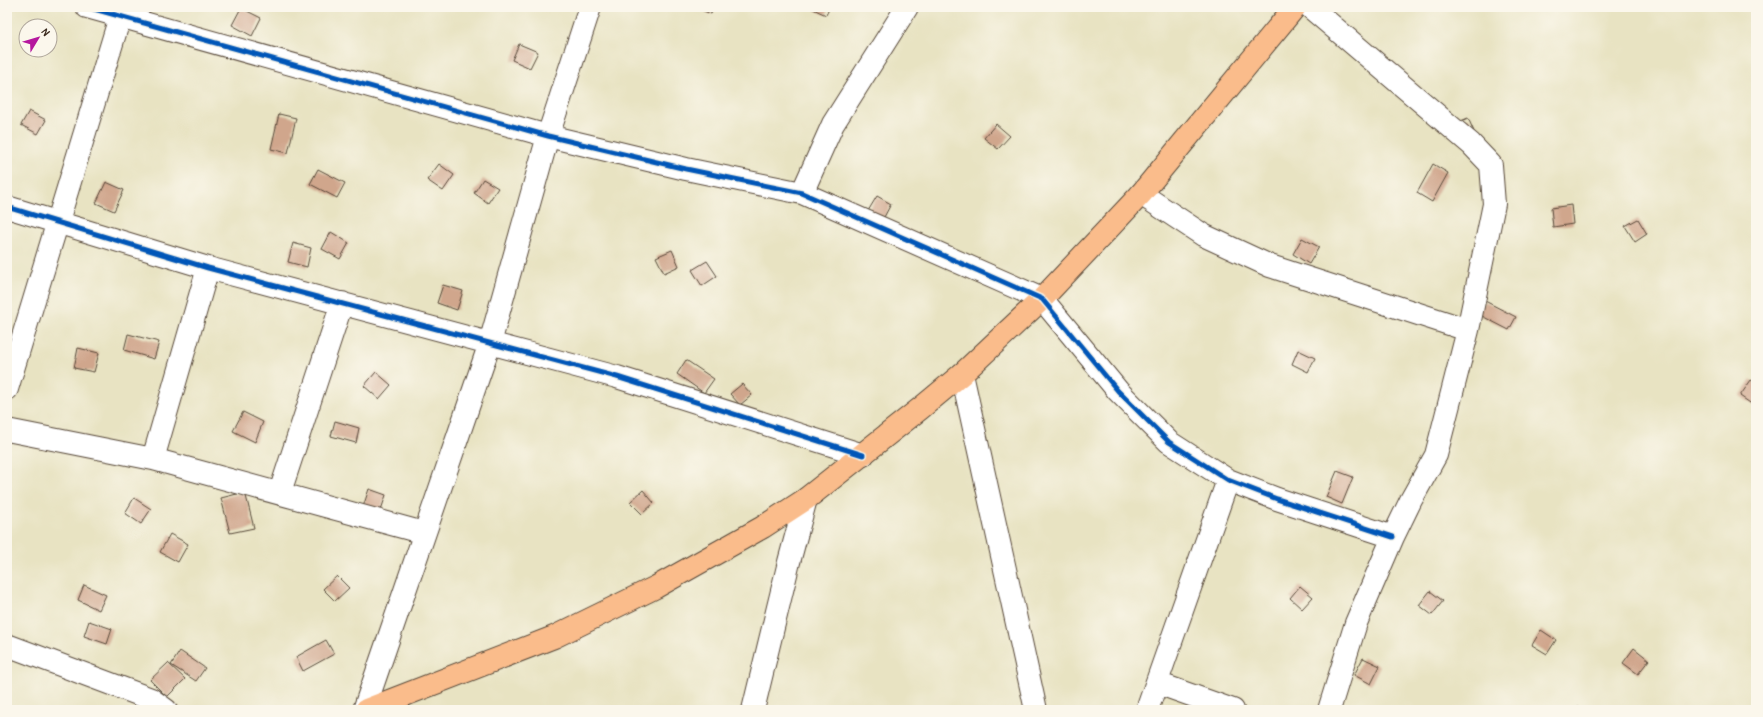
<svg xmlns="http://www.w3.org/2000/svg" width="1763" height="717" viewBox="0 0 1763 717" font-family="'Patrick Hand',sans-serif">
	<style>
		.building { fill: #d0a68c }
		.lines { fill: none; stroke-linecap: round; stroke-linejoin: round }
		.minor-casing { stroke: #554637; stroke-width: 24 }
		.major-casing { stroke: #554637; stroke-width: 24 }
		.minor { stroke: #fff; stroke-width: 22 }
		.major { stroke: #fabc8b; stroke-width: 22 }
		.cycleway-casing { stroke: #fbf7ec; stroke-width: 8 }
		.cycleway { stroke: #0057b8; stroke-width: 5 }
	</style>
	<rect width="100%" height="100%" fill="#fbf7ec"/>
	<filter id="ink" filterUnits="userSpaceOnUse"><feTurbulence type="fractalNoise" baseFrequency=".025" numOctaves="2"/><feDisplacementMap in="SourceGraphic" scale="8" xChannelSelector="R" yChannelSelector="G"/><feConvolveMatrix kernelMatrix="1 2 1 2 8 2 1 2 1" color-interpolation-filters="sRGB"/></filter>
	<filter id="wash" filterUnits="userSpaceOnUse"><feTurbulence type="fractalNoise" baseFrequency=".012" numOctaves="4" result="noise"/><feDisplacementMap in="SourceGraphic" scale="16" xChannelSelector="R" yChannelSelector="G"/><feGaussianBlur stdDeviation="0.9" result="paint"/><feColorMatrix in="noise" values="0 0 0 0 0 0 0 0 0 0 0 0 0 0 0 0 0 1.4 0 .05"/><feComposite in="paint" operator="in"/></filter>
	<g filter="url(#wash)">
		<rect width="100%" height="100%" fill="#e8e3c2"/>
		<g id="blocks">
			<path class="building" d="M694,7h20l-3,7z
				M809,7h21l-4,8z
				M241,8l20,10 -9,18 -20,-11z
				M519,44l19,8 -8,16 -18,-8z
				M29,111l17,9 -8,14 -17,-9z
				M279,114l17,4 -8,35 -17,-4z
				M1468,118l8,18 -25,-11z
				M996,124l14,12 -12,13 -14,-11z
				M439,164l15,11 -11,16 -16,-11z
				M1433,164l15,9 -16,29 -15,-9z
				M318,169l27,14 -8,15 -27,-14z
				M483,179l15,9 -10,15 -14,-10z
				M106,182l18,8 -10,21 -18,-8z
				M877,196l14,8 -8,15 -15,-8z
				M1571,205l2,19 -20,3 -2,-19z
				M1638,219l9,15 -12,8 -10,-16z
				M331,232l18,11 -9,16 -18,-10z
				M1302,238l17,9 -10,17 -16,-10z
				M293,243l18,5 -4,19 -19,-5z
				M672,250l7,16 -15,7 -8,-16z
				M707,261l10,15 -15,10 -10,-16z
				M443,285l20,6 -6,19 -20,-7z
				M1485,301l31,16 -7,13 -31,-16z
				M128,334l31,8 -5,17 -30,-9z
				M78,348l21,5 -5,19 -20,-4z
				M1298,350l17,8 -7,14 -16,-8z
				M686,360l28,19 -10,14 -27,-19z
				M376,372l15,13 -12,14 -15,-13z
				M1751,380l5,3v24l-16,-11z
				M742,384l10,11 -12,10 -10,-11z
				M243,412l20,10 -8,20 -22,-11z
				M335,421l24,7 -3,15 -25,-7z
				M1337,471l16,6 -11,27 -16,-7z
				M369,489l17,6 -6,18 -17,-6z
				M643,490l11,13 -12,11 -12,-12z
				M245,492l9,36 -24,5 -9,-35z
				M134,498l17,11 -10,15 -16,-11z
				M170,534l18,10 -10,18 -18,-10z
				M337,576l12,12 -14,13 -12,-12z
				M84,585l22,10 -7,15 -21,-10z
				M1300,586l13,11 -11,12 -12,-11z
				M1430,591l13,10 -11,14 -13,-10z
				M89,621l23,8 -5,15 -23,-8z
				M1541,630l15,10 -9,14 -15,-9z
				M326,640l8,14 -31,17 -7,-14z
				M1634,648l15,12 -11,14 -15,-11z
				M180,651l25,17 -9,13 -25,-16z
				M1363,658l17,8 -9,18 -17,-9z
				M168,663l17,16 -18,18 -17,-17z
				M1578,706l10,4h-11z"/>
		</g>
	</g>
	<g filter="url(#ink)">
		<use href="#blocks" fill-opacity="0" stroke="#554637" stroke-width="1"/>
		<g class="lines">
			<defs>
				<path id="minor" d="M87,7l461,129 138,33 116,24 240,106 76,92 51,51 59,38 49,19 116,38
					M1310,7l161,137 20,21 3,39 -26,126 -32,125 -25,45 -18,37 -37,86 -27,87
					M802,193l31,-69 74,-117
					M1141,194l62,41 67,31 198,64
					M7,207l201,61 409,109 246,78
					M962,374l74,336
					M7,389l116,-382
					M7,430l146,29 271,74
					M153,459l55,-191
					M280,492l62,-189
					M7,645l144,54 15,11
					M1157,683l76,27
					M364,710l126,-367 58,-207 42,-129
					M753,710l36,-148 17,-63
					M1147,710l81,-230"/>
				<path id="major" d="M366,710l188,-73 102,-50 107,-60 43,-28 115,-91 41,-34 80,-75 99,-105 154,-187"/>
			</defs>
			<use href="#minor" class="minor-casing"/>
			<use href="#major" class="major-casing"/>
			<use href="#minor" class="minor"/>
			<use href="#major" class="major"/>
			<defs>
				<path id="cycleway" d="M87,7l461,129 138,33 116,24 240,106 76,92 51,51 59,38 49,19 116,38
					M7,207l201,61 409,109 246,78"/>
			</defs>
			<use href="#cycleway" class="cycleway-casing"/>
			<use href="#cycleway" class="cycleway"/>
		</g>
	</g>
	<rect width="1763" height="717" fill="none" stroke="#fbf7ec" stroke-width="24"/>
	<g transform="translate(38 38) rotate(52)"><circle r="19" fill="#fbf7ec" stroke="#aea59a"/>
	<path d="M0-3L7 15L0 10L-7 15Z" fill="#b5179e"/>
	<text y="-6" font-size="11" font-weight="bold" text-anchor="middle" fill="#3b2a1e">N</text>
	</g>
</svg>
